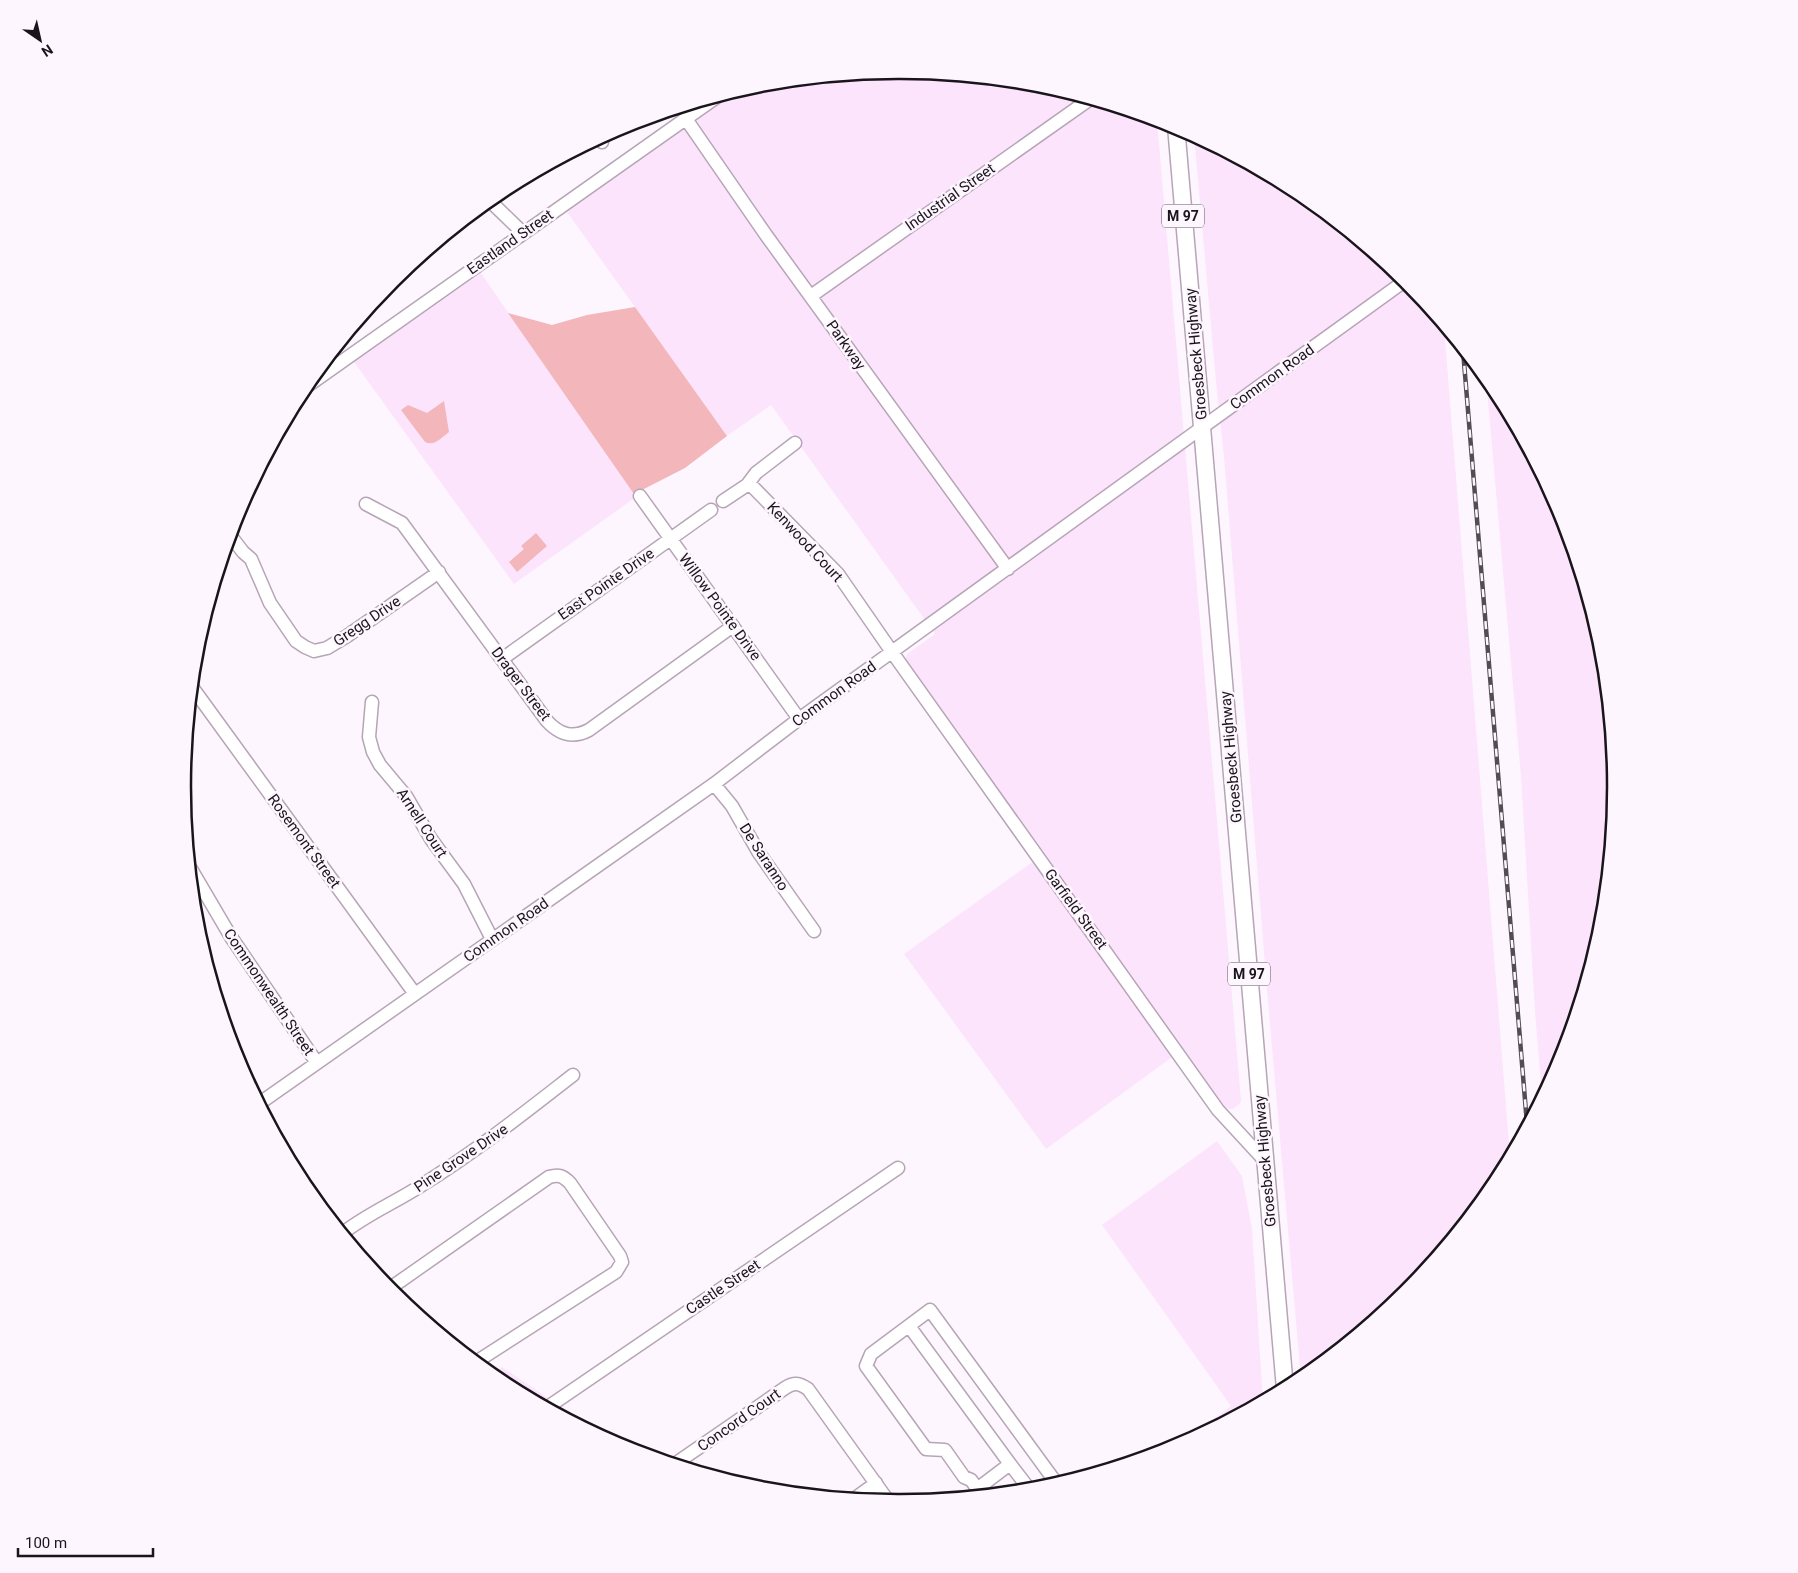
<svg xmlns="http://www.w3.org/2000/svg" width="1798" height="1573" viewBox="0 0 1798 1573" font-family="Roboto,sans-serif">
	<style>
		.built { fill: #fce4fd }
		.green { fill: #f3b6bb }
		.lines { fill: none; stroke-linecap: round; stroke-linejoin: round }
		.minor-casing { stroke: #b6a5b6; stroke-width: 15 }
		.major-casing { stroke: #b6a5b6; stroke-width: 19 }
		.minor { stroke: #fff; stroke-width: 12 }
		.major { stroke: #fff; stroke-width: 16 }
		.rail-casing { stroke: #534c54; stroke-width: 4.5 }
		.rail { stroke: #fef6fe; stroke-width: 2.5; stroke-dasharray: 8; stroke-linecap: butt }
		.labels { text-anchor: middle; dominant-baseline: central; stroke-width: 5; stroke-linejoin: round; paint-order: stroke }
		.shield { fill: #fef6fe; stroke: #5e585f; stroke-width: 1 }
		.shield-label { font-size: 14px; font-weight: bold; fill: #1a141b }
		.street-label { font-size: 15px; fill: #1a141b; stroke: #fef6fe }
		.rim { fill: none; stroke: #1a141b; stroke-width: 2.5 }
	</style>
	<rect width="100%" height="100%" fill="#fef6fe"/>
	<path class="built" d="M899,70l140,14 118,36 84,980 -1,4 -7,5h-4l-6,-4 -41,-55 -136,99 -142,-195 138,-99 -138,-192 3,-9 28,-20 -164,-229 -44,31 -160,-224 159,-113 -3,-4 36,-11z
		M1194,136l103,55 109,89 38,46 66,830 -15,29 -90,108 -104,86 -34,-389 -43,-533 -8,-75z
		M481,273l155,224 -122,87 -160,-222z
		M1486,378l9,11 66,124 41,134 13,140 -13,140 -41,134 -19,35 -7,-84 -14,-235z
		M1217,1141l25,35 10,53 11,172 -88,47 56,-42 -129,-181z
		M502,1367l116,78 -117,-63 -10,-8z"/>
	<path class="green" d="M635,307l92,129 -42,32 -43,22 -6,7 -128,-184 44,12 35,-10z
		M444,401l5,31c-7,5 -15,15 -24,10l-24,-32 7,-5 19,8z
		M536,533l11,13 -30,26 -8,-10 15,-13 -3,-3z"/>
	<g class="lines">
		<defs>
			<path id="minor" d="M686,119l80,116 242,334
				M599,138l3,4
				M489,200l34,33
				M811,296l279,-197
				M303,389l415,-293
				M749,483l89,91 54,78 326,458 47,51
				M640,496l159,223
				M723,501l24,-16 9,-12 39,-30
				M366,504l36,19 145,198c12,13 25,18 42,9l144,-104
				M230,535l13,17 8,7 19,44 26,38 9,6 9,4 13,-3 20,-12 92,-64
				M502,659l209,-149
				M192,687l223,307
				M372,702l-3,35 4,15 7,13 26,31 25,43 33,45 28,55
				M714,784l18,22 27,47 55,78
				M191,869l40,68 86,126
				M260,1103l454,-319 85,-65 607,-439
				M343,1233c24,-19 53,-31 79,-48 53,-33 102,-72 151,-110
				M389,1289l160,-112c10,-3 14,-1 21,6l50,73 2,6 -6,10 -140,90
				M909,1326l101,138
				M548,1407l350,-239
				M675,1464l110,-76c9,-6 14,-5 23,1l81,113
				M977,1489l33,-25 20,26
				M982,1495l-11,-15 -7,-3 -19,-27 -19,-1 -60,-83 5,-12 59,-44 127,174
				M854,1499l22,-16"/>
			<path id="major" d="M1176,126l109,1263"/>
		</defs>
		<use href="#minor" class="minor-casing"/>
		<use href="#major" class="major-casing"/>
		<use href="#minor" class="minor"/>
		<use href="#major" class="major"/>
		<defs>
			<path id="rail" d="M1463,350l64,774"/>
		</defs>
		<use href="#rail" class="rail-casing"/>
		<use href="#rail" class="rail"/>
	</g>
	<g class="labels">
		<g class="shield">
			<rect x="1162" y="204.5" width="42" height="23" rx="4"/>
			<rect x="1228" y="962.5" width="42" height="23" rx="4"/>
		</g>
		<g class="shield-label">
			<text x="1183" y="216">M 97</text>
			<text x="1249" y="974">M 97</text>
		</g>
		<g class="street-label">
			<text transform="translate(950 197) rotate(-35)">Industrial Street</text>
			<text transform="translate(510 242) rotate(-35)">Eastland Street</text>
			<text transform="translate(846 345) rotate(55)">Parkway</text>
			<text transform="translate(1196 354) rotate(-95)">Groesbeck Highway</text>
			<text transform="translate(1272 377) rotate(-36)">Common Road</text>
			<text transform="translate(805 542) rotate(47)">Kenwood Court</text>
			<text transform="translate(606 584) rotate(-35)">East Pointe Drive</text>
			<text transform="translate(720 607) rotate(54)">Willow Pointe Drive</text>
			<text transform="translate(367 621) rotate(-34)">Gregg Drive</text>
			<text transform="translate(521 684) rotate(53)">Drager Street</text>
			<text transform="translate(834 694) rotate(-36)">Common Road</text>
			<text transform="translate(1231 757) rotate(-95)">Groesbeck Highway</text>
			<text transform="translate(422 823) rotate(57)">Arnell Court</text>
			<text transform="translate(304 841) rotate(54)">Rosemont Street</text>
			<text transform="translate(764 857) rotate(57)">De Saranno</text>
			<text transform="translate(1076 909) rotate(54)">Garfield Street</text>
			<text transform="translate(506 930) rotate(-35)">Common Road</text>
			<text transform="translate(269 992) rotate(56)">Commonwealth Street</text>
			<text transform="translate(461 1158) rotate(-34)">Pine Grove Drive</text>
			<text transform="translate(1265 1161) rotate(-95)">Groesbeck Highway</text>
			<text transform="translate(723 1287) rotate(-34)">Castle Street</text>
			<text transform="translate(739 1420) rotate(-35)">Concord Court</text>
		</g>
	</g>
	<path d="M0 0H1798V1573H0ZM898 79H900A707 707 0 0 1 1607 786V787A707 707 0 0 1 900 1494H898A707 707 0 0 1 191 787V786A707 707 0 0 1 898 79Z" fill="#fef6fe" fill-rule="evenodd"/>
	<path class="rim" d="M898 79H900A707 707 0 0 1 1607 786V787A707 707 0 0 1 900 1494H898A707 707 0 0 1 191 787V786A707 707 0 0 1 898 79Z"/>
	<g transform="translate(40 40) rotate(146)" stroke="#fef6fe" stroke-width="4" paint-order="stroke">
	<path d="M0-4L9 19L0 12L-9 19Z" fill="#1a141b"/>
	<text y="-8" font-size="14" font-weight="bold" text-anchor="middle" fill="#1a141b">N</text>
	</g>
	<path d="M18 1548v8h135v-8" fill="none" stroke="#1a141b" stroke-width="2.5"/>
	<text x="25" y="1548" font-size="15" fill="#1a141b" stroke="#fef6fe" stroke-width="4" paint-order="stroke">100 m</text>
</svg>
